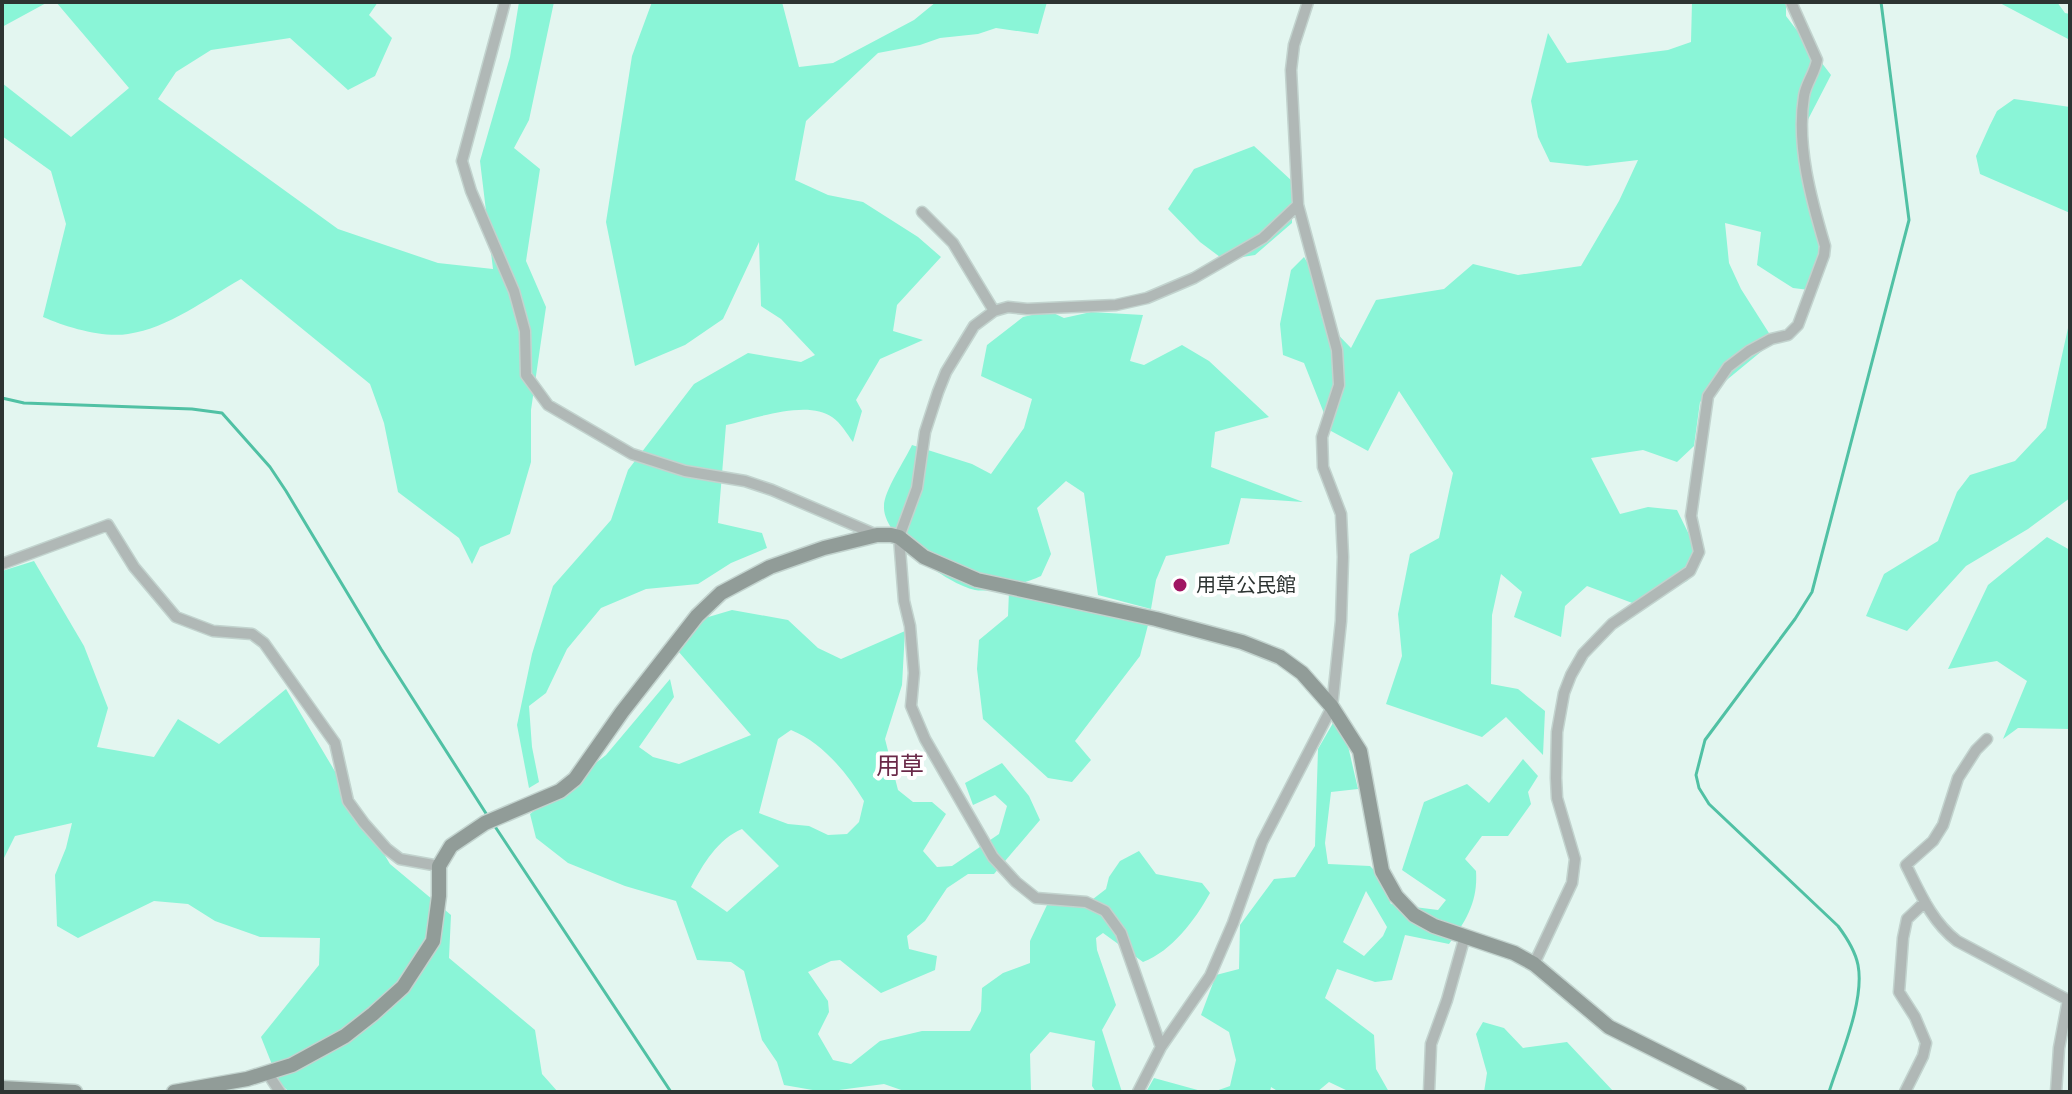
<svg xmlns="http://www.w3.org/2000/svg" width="2072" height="1094" viewBox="0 0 2072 1094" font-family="Helvetica,'Noto Sans JP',sans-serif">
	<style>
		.green { fill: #8af5d7; fill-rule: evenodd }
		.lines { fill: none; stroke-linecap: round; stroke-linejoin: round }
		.stream { stroke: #50c1a4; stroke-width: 3 }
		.street-casing { stroke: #c2d3ce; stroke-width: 13 }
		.secondary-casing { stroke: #c2d3ce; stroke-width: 17 }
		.street { stroke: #b0b8b6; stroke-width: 10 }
		.secondary { stroke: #919c98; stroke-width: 14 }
		.poi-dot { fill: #a01663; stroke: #fff; stroke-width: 3 }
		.labels { text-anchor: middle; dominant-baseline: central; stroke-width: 8; stroke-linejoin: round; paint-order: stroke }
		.poi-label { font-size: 20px; fill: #2d3432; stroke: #fff; text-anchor: start }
		.quarter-label { font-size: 24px; fill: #6a2948; stroke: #fff }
	</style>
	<rect width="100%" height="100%" fill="#e3f6f0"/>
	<path class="green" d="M2,2h46l-46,25z
		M56,2h322l-9,13 23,23 -17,38 -27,14 -58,-52 -79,12 -35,22 -18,27 180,130 100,34 55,6 -13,-108 30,-104 9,-55h35l-25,118 -15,28 26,21 -14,92 20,46 -15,103v52l-21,72 -30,13 -8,17 -13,-26 -61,-46 -14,-69 -14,-39 -129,-105c-35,20 -72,49 -113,55 -26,4 -62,-7 -85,-17l23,-93 -15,-53 -49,-35v-53l69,54 58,-49z
		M652,2h130l17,65 34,-4 81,-43 22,-18h111l-9,32 -42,-6 -18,6 -38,4 -20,7 -42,8 -72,68 -11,59 33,15 35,7 55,35 23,20 -44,48 -4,26 30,9 -43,19 -24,41 6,11 -9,31c-6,-8 -12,-19 -21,-25 -25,-18 -78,2 -106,8l-8,98 44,10 5,15 -36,15 -33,21 -52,5 -45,19 -34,41 -21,44 -17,13 3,41 7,35 -10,6 -12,-63 15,-71 21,-68 58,-66 17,-50 66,-86 54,-31 53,9 14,-7 -34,-36 -20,-13 -2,-64 -36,77 -38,26 -50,21 -29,-144 26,-166z
		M1692,2h94v14l45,59 -31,60 19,107 -2,49 -24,-3 -36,-23 4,-33 -36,-9 4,40 12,26 33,52 -74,61 -6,44 -17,16 -34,-12 -52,8 29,56 28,-7 29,3 24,49 -14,22 -52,23 -48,-18 -22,20 -4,31 -47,-20 8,-25 -21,-18 -9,41 -1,69 27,5 27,22 -2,44 -37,-38 -24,20 -96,-33 16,-48 -4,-42 12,-60 29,-16 14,-65 -54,-82 -31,60 -37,-20 -27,-68 -21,-8 -3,-31 11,-54 13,-13 8,13 10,48 29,30 25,-48 68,-11 29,-25 45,11 63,-9 38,-65 19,-41 -51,6 -37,-4 -12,-25 -7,-36 17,-68 19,30 101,-13 23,-8z
		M1998,2h59l8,11 5,1v26z
		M2014,99l56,8v106l-90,-39 -4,-18 14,-31 7,-14z
		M1254,146l38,35v42l-37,32 -31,5 -24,-18 -32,-33 26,-40z
		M1049,311l15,7 27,-6 52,3 -13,46 14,4 38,-20 27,16 60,56 -54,15 -4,35 92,35 -62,-4 -12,46 -63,12 -10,24 -5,29 -53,-14 -14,-102 -18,-12 -29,27 14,46 -10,22c-15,7 -49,17 -66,14 -28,-6 -93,-53 -91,-84 0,-15 21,-46 28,-61l60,19 19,10 33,-46 8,-29 -51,-23 6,-31 36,-28z
		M2070,319v179l-42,31 -62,37 -59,65 -41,-15 18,-42 54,-33 19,-49 13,-17 45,-14 31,-33z
		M2047,537l23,13v179l-52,-1 -15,11 24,-58 -30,-20 -49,8 40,-84z
		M34,561l50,85 24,62 -11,39 57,10 24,-38 41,25 67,-55 104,175 61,51 -2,43 86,72 7,44 16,18h-269l-10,-10 -18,-45 58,-72 1,-27 -60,-1 -45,-16 -27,-17 -34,-3 -76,37 -21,-12 -2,-51 11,-27 6,-25 -57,13 -13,26v-291z
		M1009,591l139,34 -8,31 -65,85 16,19 -19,22 -24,-4 -65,-59 -6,-50 2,-29 29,-24z
		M732,610l56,10 30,28 23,11 64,-28 -3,54 -17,54 13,51 15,12h19l14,12 -23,37 14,16 15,-1 47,-32 8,-28 -12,-11 -22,10 -8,-22 37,-20 27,33 11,24 -46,54h-26l-21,14 -22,33 -18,15 2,13 28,7 -2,14 -54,23 -41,-33 -9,1 -23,11 20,29 1,11 -11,22 15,26 18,4 29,-23 42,-10h48l11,-20 1,-23 21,-15 27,-10v-22l17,-36 37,1 22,-17 3,-12 11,-16 19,-10 17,23 46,9 8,10c-15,27 -38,58 -67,69l-40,-29 -7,5 1,12 19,55 -14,25 20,62h-26l-4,-6 3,-45 -45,-9 -20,22 1,38h-124l-23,-8 -60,8 -40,-7 -7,-23 -15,-22 -18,-69 -13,-9 -34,-2 -21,-59 -51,-15 -57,-23 -32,-25 -6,-24 76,-59 64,-76 4,18 -35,50 14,10 26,7 72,-29 -73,-84 27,-33zM791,730c32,13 56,43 73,71l-5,21 -12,12 -19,1 -19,-9 -21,-2 -29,-11 19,-74zM742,829l37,37 -52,46 -36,-25c12,-23 27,-48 51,-58z
		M1333,723l12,10 13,56 -27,3 -6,51 3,21 42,2 6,6 15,32 47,6 8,-10 -44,-30 22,-68 43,-18 22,19 34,-44 15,17 -10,16 3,12 -23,32h-26l-17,23 11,12c2,30 -9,49 -27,73l-44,-9 -13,45 -17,2 -38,-13 -12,29 49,37 2,34 13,23h-39l-21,-10 -12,10h-38l-8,-5 -1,5h-57l17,-6 6,-26 -7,-28 -28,-17 15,-40 23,-6 1,-44 34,-46 21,-2 20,-31 3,-97zM1366,891l21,36 -4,9 -19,20 -21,-14z
		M1483,1022l21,6 19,20 44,-6 47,50h-130l3,-19 -11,-39z
		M1154,1078l51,14h-59z"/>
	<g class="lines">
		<path class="stream" d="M2,398l22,5 168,6 30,4 48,54 16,24 95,158 106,166
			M494,825l177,267
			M1829,1092c11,-35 36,-91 29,-127 -3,-15 -11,-27 -20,-39l-129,-122 -10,-16 -3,-13 9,-35 90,-121 17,-27 97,-372 -28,-218"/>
		<defs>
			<path id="street" d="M505,2l-43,159 9,30 43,100 11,40 1,44 22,30 84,49 53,17 60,10 27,9 105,45
				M922,212l31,31 41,68
				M2,564l106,-39 26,42 42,50 37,14 39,3 12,9 71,100 13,58 16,22 23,26 13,10 39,7
				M1987,739l-11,11 -18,28 -15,47 -10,16 -27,24c14,28 26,57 51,76l111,59 -9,48 -3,44
				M1534,964l38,-81 3,-24 -18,-61 -1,-20 1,-46 7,-39 7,-18 12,-21 29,-30 78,-53 9,-19 -8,-36 17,-120 20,-29 21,-16 22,-12 17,-4 10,-10 26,-70 1,-9c-14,-47 -29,-101 -21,-150 2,-13 11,-23 13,-36l-26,-58
				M1161,1047l-40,-114 -16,-22 -19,-9 -50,-4 -20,-16 -23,-25 -68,-118 -14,-33 3,-33 -4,-47 -6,-25 -5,-64 18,-49 8,-56 13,-40 8,-20 28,-46 20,-15 14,-4 19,2 89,-4 31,-7 47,-20 69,-40 35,-33
				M268,1074l12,18
				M1138,1092l23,-45 49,-71 23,-53 29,-81 70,-135 9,-86 2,-64 -2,-43 -18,-47 -1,-30 17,-52 -2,-35 -39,-145 -7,-135 3,-25 14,-43
				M1429,1092l2,-48 16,-44 18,-64
				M1905,1092l18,-36 3,-13 -11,-26 -16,-25 4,-54 4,-19 18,-17"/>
			<path id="secondary" d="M2,1088l73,4
				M174,1092l73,-13 45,-14 53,-29 28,-22 30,-27 30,-46 6,-45v-30l12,-20 34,-23 75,-32 15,-12 47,-67 75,-96 24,-23 49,-26 54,-19 53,-13h14l8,2 25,20 53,23 179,39 86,23 38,15 22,16 30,34 28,44 22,120 14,25 18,19 20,11 80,27 20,11 75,63 130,65"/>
		</defs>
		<use href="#street" class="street-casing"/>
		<use href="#secondary" class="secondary-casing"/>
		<use href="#street" class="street"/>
		<use href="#secondary" class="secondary"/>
	</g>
	<circle class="poi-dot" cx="1180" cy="585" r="8"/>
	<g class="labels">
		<g class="poi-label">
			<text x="1196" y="585">用草公民館</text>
		</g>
		<g class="quarter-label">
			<text x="900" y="765">用草</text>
		</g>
	</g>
	<rect width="2072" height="1094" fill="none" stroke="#2d3432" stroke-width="8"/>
</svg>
